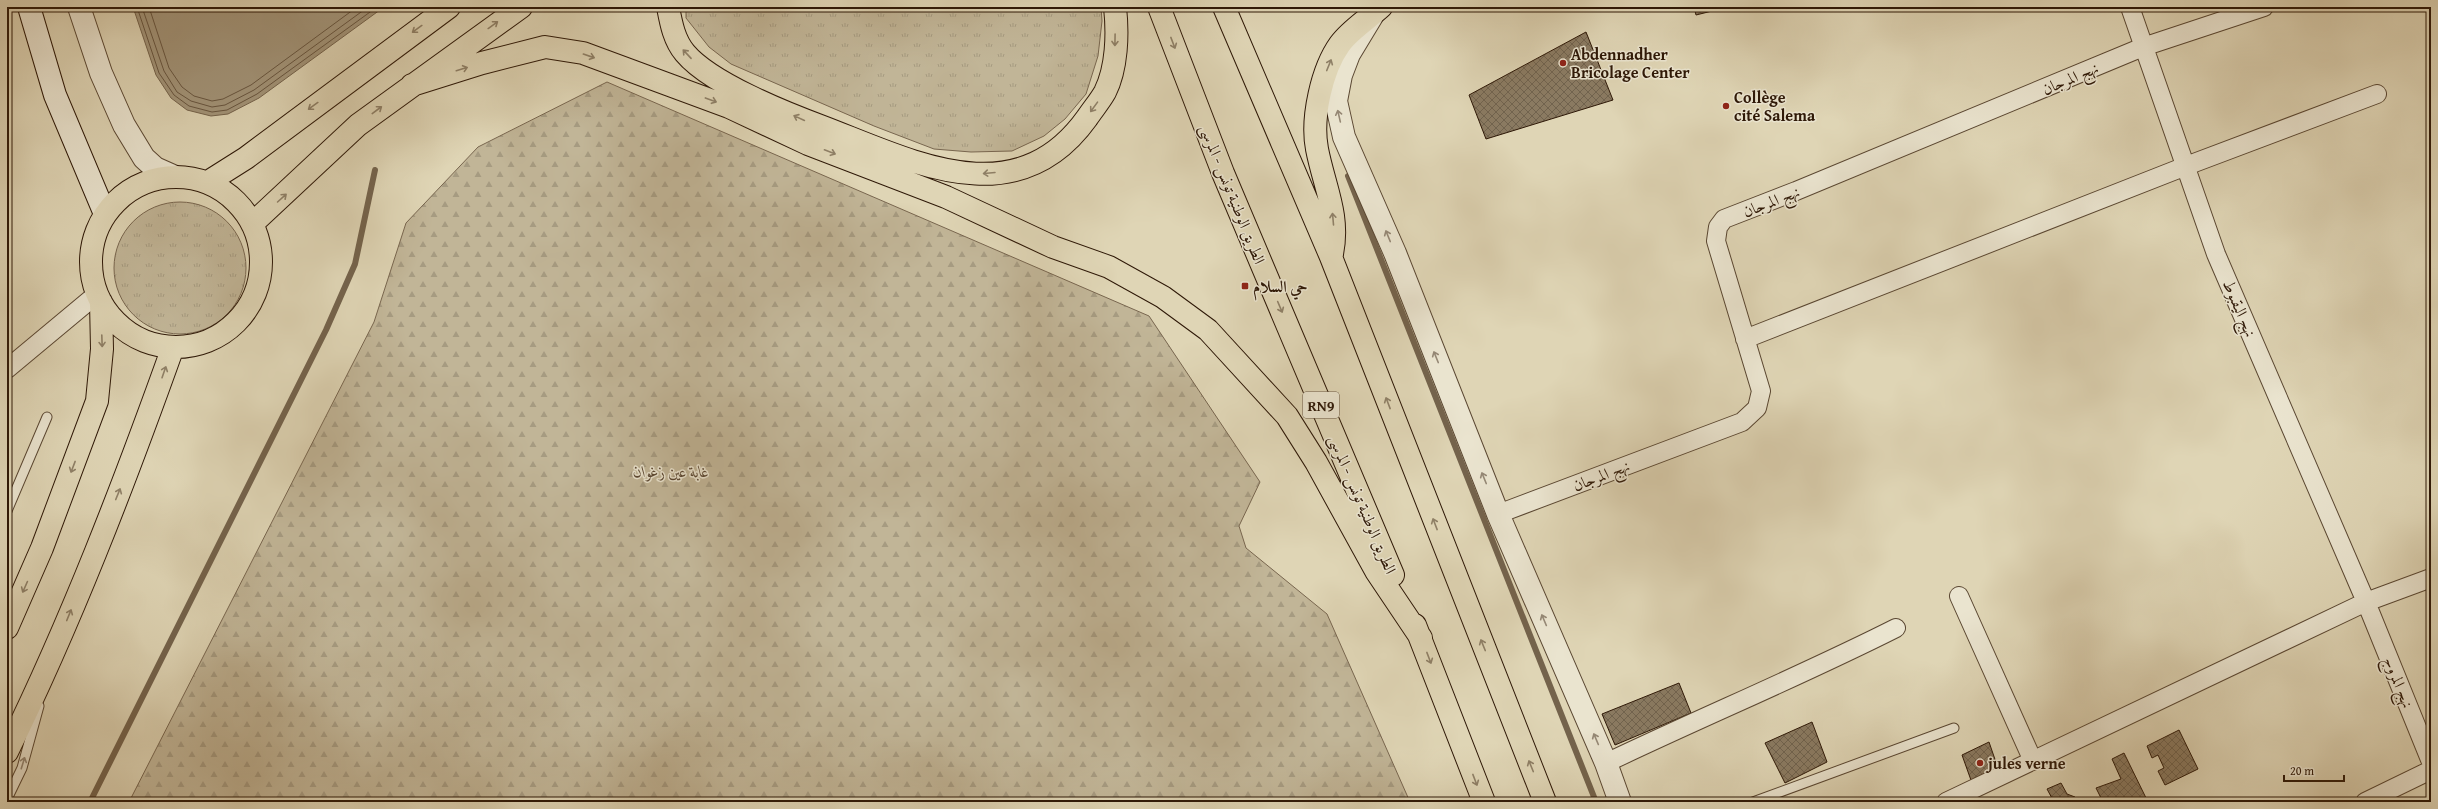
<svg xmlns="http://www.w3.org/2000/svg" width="2438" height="809" viewBox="0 0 2438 809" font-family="'Gentium Book Plus',Amiri,serif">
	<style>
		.grass { fill: url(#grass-tufts); stroke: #78664f }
		.forest { fill: url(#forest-firs); stroke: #78664f }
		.water { fill: #a3957a; stroke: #74634c }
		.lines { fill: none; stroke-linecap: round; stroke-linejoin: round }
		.shore { stroke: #685640; stroke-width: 1 }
		.stream { stroke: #74634c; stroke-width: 6 }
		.building { fill: url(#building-cross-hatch); stroke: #2e1807 }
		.service-casing { stroke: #5a4732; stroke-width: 11 }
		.minor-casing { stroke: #5a4732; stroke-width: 20 }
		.tertiary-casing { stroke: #5a4732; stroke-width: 24 }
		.secondary-casing { stroke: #2e1807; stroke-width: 24 }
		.trunk-casing { stroke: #2e1807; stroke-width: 24 }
		.service { stroke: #eae4cf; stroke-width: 9 }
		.minor { stroke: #eae4cf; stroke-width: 18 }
		.tertiary { stroke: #eae4cf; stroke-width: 22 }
		.secondary { stroke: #eae4cf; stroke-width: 22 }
		.trunk { stroke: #dfd5b5; stroke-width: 22 }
		.oneway { stroke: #8f8067 }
		.oneway2 { stroke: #958875 }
		.poi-dot { fill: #8f2418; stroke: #eae4cf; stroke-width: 1.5 }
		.labels { text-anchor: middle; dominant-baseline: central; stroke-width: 3; stroke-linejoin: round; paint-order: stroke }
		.shield { fill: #eae4cf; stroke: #665543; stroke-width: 1 }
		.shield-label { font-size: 15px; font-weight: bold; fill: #2e1807 }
		.poi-label { font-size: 16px; font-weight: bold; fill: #2e1807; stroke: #eae4cf; text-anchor: start }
		.street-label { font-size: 16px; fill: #2e1807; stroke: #eae4cf }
		.park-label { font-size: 16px; font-style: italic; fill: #5a4732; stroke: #eae4cf }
	</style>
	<defs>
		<pattern id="grass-tufts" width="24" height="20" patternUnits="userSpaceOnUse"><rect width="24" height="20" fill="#c1b597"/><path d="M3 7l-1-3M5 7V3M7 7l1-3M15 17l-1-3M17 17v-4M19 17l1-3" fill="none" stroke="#a69b81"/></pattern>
		<pattern id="forest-firs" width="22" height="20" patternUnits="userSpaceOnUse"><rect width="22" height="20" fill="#c1b597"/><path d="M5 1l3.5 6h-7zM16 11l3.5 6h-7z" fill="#a69b81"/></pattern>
		<pattern id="building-cross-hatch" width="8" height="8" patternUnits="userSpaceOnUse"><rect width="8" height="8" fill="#8a7a61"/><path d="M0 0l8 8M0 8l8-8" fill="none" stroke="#71634e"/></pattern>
	</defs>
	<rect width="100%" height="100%" fill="#dfd5b5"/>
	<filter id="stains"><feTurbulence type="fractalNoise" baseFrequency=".005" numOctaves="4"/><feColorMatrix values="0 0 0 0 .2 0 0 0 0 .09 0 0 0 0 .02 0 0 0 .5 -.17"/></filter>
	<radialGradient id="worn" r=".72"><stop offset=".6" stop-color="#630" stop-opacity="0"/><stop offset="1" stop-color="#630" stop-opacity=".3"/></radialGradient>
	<path class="grass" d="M686,7h415l1,14 -4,35 -12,38 -21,25 -21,17 -32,15 -41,1 -37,-3 -60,-23 -143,-62 -22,-17 -23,-29z
		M114 268a66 66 0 1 1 132 0a66 66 0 1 1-132 0Z"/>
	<path class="forest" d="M607,82l542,234 111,166 -21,44 7,22 81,66 83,188h-1281l245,-480 32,-99 72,-76z"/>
	<path class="water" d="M133,7h251l-125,91 -31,16 -17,2 -24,-6 -16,-12 -15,-23z"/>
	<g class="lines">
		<path class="shore" d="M137,7l22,66 15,22 15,11 23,6 15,-2 30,-16 120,-87
			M142,7l22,64 13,21 14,9 21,6 13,-2 29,-15 114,-83
			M149,7l20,61 13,19 12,9 18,5 11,-2 28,-14 106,-78"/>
		<path class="stream" d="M1348,176l248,626
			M90,802l236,-472 29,-66 20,-94"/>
	</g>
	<path class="building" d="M1694,7h29l1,1 -28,7z
		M1586,32l27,68 -127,39 -17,-44z
		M1679,683l12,30 -76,32 -13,-31z
		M1812,722l15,40 -42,21 -20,-40z
		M2179,730l19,39 -33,16 -7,-14 6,-3 -6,-13 -6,3 -5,-12z
		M1989,742l10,29 -27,12 -10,-28z
		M2124,753l24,49h-45l-7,-14 25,-9 -9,-20z
		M2061,783l6,11 8,3 -2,5h-19l-7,-13z"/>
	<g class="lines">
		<defs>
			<path id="service" d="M7,511l40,-94
				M7,799l15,-31 17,-62
				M1753,802l201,-74"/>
			<path id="minor" d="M2130,7l86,247 150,348 65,160
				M1745,339l441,-173 191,-72
				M7,369l90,-75
				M1498,514l244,-92 15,-14 4,-17 -45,-150 2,-14 6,-8 72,-28 347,-144 121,-40
				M1959,596l74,165
				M1606,763c96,-46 195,-87 290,-135
				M1946,802l420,-200 65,-24
				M2365,802l66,-32"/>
			<path id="tertiary" d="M79,7l22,66 23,52 20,33 11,10 18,8
				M1372,16l-23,38 -8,21 -5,26 8,36 51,116 103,261 108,249 14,39"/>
			<path id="secondary" d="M29,7l26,88 50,119"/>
			<path id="trunk" d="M668,7c3,16 6,33 17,46 25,30 100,60 138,74 89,34 193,90 264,-9 6,-9 13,-17 18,-26 12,-24 13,-58 10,-85
				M1159,7l64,166 170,402
				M1224,7l107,250 214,545
				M412,85l70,-22 63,-16 38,6 146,54 79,37 138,53 107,50 56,20 54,30 45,33 79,86 29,46 60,109 45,67
				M91 262a85 85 0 1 1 170 0a85 85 0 1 1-170 0Z
				M208,182l38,-24 203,-151
				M252,224l106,-99 163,-118
				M1332,254c8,-39 -8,-68 -15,-105 -6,-31 5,-80 23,-105 10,-14 28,-25 41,-37
				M1415,625l69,177
				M7,628l35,-80 55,-147 5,-52 -1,-47
				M7,752c64,-130 117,-268 166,-405"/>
		</defs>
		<use href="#service" class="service-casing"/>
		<use href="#minor" class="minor-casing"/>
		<use href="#tertiary" class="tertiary-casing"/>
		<use href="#secondary" class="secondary-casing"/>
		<use href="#trunk" class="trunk-casing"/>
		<use href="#service" class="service"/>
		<use href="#minor" class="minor"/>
		<use href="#tertiary" class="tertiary"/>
		<use href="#secondary" class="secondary"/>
		<use href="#trunk" class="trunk"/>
	</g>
	<defs><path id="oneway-shaft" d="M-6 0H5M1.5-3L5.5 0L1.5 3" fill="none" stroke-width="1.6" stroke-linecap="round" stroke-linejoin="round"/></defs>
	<g class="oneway">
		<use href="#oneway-shaft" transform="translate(493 25) rotate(-36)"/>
		<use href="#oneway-shaft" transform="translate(417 29) rotate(144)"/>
		<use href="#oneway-shaft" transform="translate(1115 40) rotate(91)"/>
		<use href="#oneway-shaft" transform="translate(1173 43) rotate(69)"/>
		<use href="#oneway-shaft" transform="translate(687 54) rotate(-133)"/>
		<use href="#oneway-shaft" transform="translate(589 56) rotate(19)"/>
		<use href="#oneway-shaft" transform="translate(1329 65) rotate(-68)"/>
		<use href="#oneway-shaft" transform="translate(462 69) rotate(-17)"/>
		<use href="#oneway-shaft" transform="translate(711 100) rotate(20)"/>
		<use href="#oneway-shaft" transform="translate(313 106) rotate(144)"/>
		<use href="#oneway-shaft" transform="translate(1094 107) rotate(126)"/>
		<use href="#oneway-shaft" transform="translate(377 110) rotate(-37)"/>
		<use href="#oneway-shaft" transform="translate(799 118) rotate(-155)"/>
		<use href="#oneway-shaft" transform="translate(830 152) rotate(21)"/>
		<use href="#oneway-shaft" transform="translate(989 173) rotate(175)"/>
		<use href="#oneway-shaft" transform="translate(282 198) rotate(-42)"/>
		<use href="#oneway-shaft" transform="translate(1333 219) rotate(-95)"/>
		<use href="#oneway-shaft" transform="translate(1280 307) rotate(67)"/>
		<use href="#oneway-shaft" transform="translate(102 341) rotate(88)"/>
		<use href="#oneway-shaft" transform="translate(164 372) rotate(-71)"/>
		<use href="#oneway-shaft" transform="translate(1388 403) rotate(-111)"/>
		<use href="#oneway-shaft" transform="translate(73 467) rotate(111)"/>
		<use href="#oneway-shaft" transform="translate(118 494) rotate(-68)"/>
		<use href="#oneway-shaft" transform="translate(1435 524) rotate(-111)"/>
		<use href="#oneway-shaft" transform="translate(25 587) rotate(114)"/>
		<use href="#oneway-shaft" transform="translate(69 615) rotate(-68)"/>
		<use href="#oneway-shaft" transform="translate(1483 645) rotate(-112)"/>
		<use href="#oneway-shaft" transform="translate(1429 658) rotate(69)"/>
		<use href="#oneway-shaft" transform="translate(1531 766) rotate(-112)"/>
		<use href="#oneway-shaft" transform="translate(1475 780) rotate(69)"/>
	</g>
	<g class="oneway2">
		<use href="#oneway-shaft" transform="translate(1339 116) rotate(-103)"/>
		<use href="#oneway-shaft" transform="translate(1388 236) rotate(-112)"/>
		<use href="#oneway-shaft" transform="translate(1436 357) rotate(-112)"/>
		<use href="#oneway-shaft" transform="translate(1484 478) rotate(-112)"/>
		<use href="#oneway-shaft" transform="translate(1544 620) rotate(-113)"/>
		<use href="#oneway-shaft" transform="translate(1596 739) rotate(-113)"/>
		<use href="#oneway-shaft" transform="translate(23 763) rotate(-73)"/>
	</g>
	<g class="poi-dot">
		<circle cx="1563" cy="63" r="4"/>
		<circle cx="1726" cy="106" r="4"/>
		<rect x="1241" y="282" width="8" height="8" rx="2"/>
		<circle cx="1980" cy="763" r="4"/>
	</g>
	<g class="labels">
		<rect class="shield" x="1303" y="392" width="36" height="26" rx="3"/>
		<g class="shield-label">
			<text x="1321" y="405">RN9</text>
		</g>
		<g class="poi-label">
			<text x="1571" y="54">Abdennadher<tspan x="1571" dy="18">Bricolage Center</tspan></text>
			<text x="1734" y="97">Collège<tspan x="1734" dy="18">cité Salema</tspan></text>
			<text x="1253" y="286">حي السلام</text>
			<text x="1988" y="763">jules verne</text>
		</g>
		<g class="street-label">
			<text transform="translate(2070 78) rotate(-23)">نهج المرجان</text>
			<text transform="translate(1233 194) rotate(68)">الطريق الوطنية تونس - المرسى</text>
			<text transform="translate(1771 201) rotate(-21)">نهج المرجان</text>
			<text transform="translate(2240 308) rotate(67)">نهج اليقبوط</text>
			<text transform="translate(1601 475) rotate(-21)">نهج المرجان</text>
			<text transform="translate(1363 504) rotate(67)">الطريق الوطنية تونس - المرسى</text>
			<text transform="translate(2399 682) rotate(68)">نهج المروج</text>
		</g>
		<g class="park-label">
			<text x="671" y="471">غابة عين زغوان</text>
		</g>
	</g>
	<rect width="2438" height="809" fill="none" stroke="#dfd5b5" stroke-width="24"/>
	<rect x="8" y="8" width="2422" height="793" fill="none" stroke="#2e1807" stroke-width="2"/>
	<rect x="12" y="12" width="2414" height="785" fill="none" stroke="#2e1807"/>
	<path d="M2284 775v6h60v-6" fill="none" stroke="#2e1807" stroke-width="2"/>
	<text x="2290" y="775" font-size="12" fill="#2e1807" stroke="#eae4cf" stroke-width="3" paint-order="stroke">20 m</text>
	<rect width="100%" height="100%" filter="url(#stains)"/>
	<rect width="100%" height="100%" fill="url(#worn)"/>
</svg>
